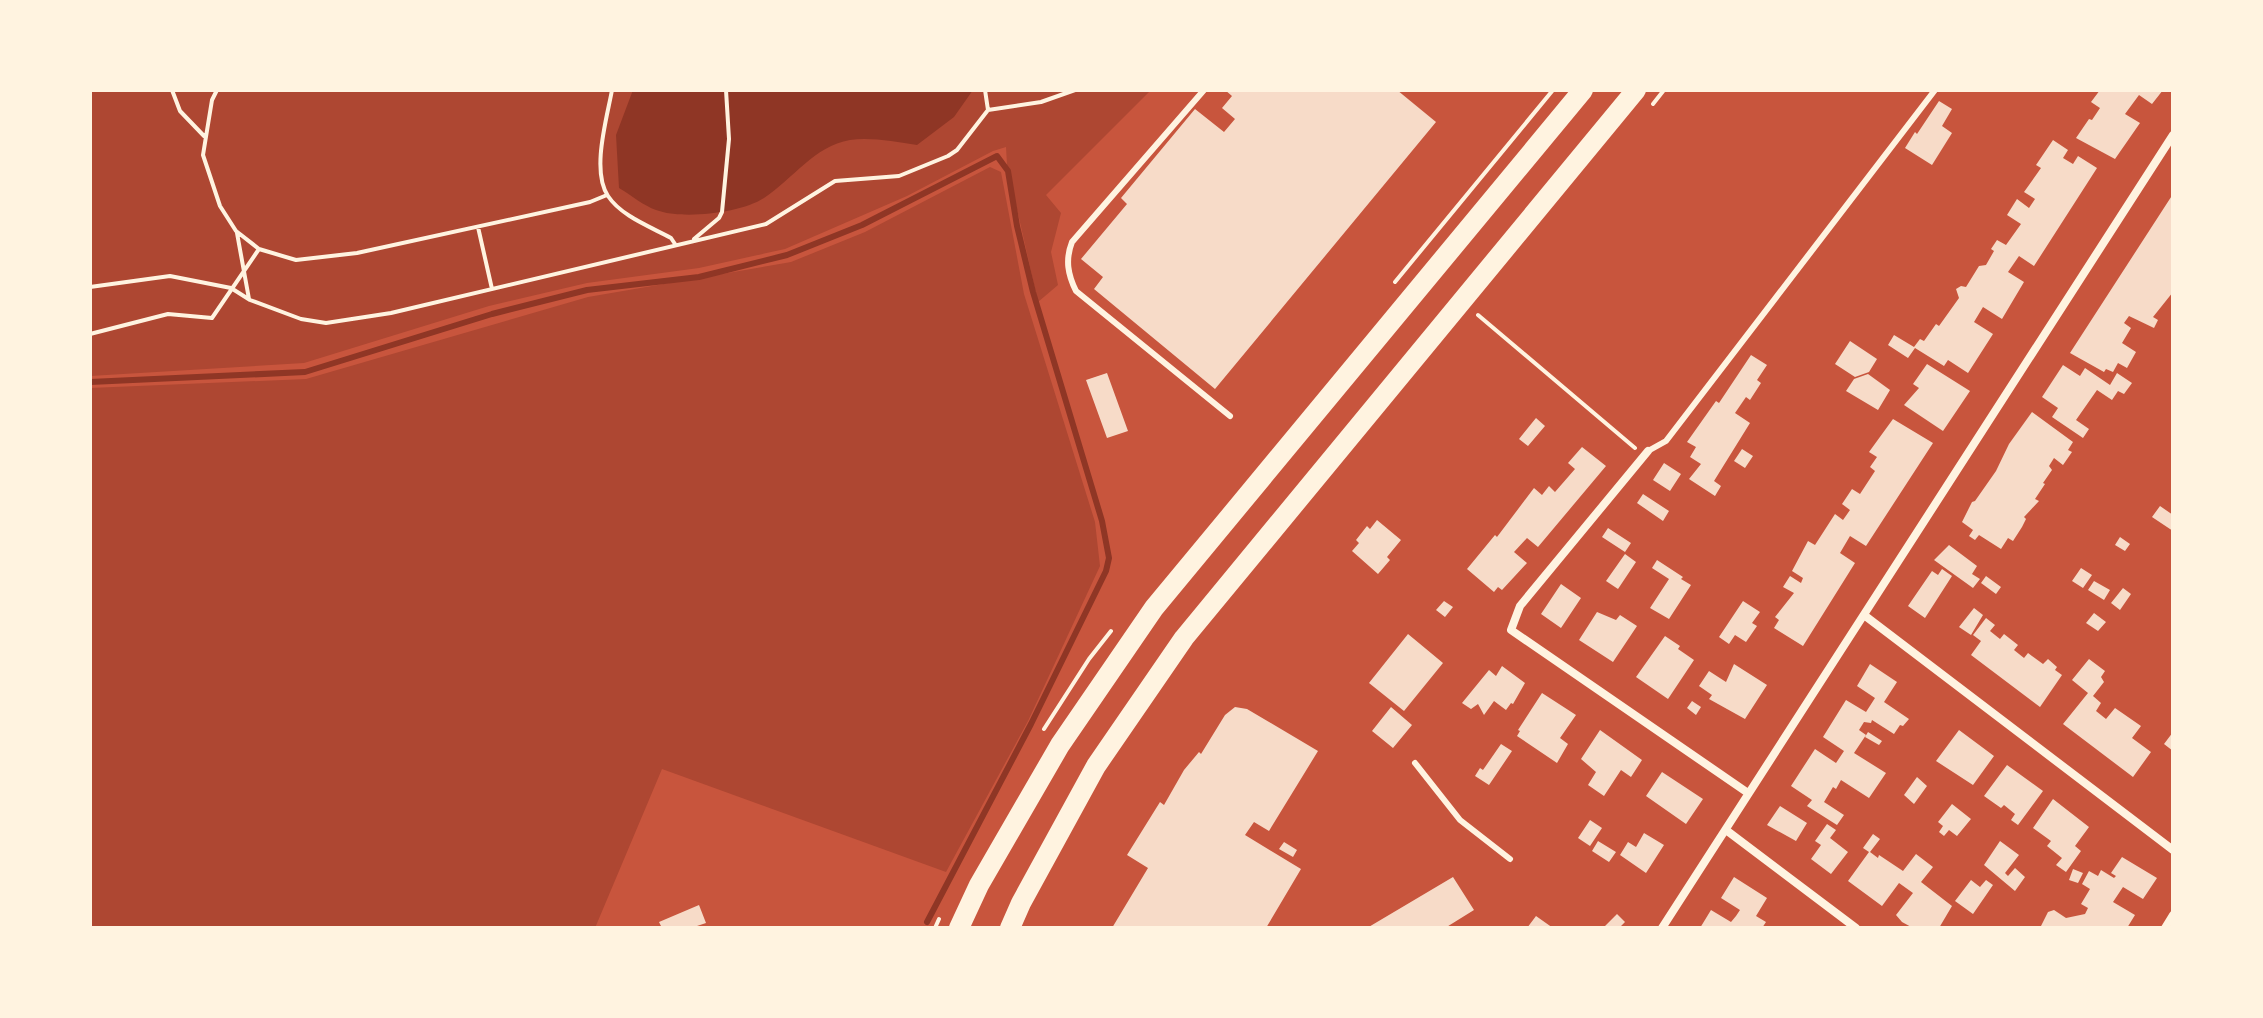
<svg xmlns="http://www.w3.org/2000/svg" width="2263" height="1018" viewBox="0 0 2263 1018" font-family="Barlow,sans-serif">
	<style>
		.green { fill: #ae4732 }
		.water { fill: #8f3625 }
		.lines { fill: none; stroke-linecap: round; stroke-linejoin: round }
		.stream { stroke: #8f3625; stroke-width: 6 }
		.building { fill: #f7dbc8 }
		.path { stroke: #fff3e0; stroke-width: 4 }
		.service { stroke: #fff3e0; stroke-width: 6 }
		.minor { stroke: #fff3e0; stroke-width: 8 }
		.primary { stroke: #fff3e0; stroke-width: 20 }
	</style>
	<rect width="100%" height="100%" fill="#c8553d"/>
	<path class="green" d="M90,90h1061l-105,105 15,18 -10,39 7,33 -20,17 -31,-137 -1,-18 -13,4 -86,45 -122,53 -86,19 -112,15 -98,23 -185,57 -214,13z
		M990,167l11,5 23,122 71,228 5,44 -72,155 -82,151 -284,-103 -67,159h-505v-540l216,-9 282,-82 203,-35 74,-30z"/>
	<path class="water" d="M633,90h340l-19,27 -37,28c-21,-3 -46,-8 -67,-5 -36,6 -57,39 -86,58 -23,15 -82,22 -108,12 -12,-4 -25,-15 -37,-22l-3,-53z"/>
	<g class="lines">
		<path class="stream" d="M90,382l215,-10 187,-58 95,-24 112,-13 88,-22 75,-30 135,-69 11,15 9,55 16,66 69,229 7,37 -3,13 -75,153 -104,198"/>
	</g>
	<path class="building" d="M1225,90h172l39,32 -221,267 -121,-100 9,-12 -22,-18 46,-55 -6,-6 74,-89 29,23 11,-13 -13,-11 10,-12z
		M2100,90h63l-11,14 -13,-9 -14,19 15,9 -25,36 -39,-21 13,-19 3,1 8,-12 -9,-6z
		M1939,101l13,8 -10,17 10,7 -20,32 -27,-17 10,-16 2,2z
		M2053,140l15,10 -5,8 10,6 5,-8 19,12 -63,98 -15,-10 -11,16 16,10 -22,37 -19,-12 -9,15 19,12 -25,39 -20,-13 -4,6 -29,-18 -7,10 -20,-13 6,-10 20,12 6,-8 4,2 12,-17 3,2 20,-28 -3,-9 5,-3 5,1 13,-21 7,-1 8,-14 -3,-2 6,-9 9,5 15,-21 -14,-9 10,-16 12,9 6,-9 -11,-7 17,-24 -5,-3z
		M2173,194v98l-20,25 5,3 -4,8 -25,-12 -5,7 7,5 -9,15 14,9 -9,16 -9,-5 -5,9 -7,-3 -2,3 -34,-19z
		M1850,341l27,18 -8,13 -14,5 -20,-13z
		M1751,355l16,10 -10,15 4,3 -11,17 -4,-3 -11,16 15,10 -36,58 7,5 -6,10 -26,-17 12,-15 -11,-7 6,-10 -9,-5 29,-41 3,2z
		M1927,364l43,27 -27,40 -39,-26 15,-17 -6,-4z
		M2063,365l17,11 5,-8 25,17 7,-12 15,10 -8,11 -6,-3 -6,9 -15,-10 -21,30 13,9 -6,9 -31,-21 6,-9 -16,-11z
		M1107,373l21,58 -21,7 -21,-58z
		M1868,374l22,16 -12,20 -32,-19 8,-12z
		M2032,412l41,30 -5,8 4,2 -9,13 -9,-7 -5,8 3,4 -9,13 2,1 -10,15 4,2 -15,16 2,2 -4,8 -9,14 -5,-3 -7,11 -22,-14 -4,5 -6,-4 4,-6 -11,-8 10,-20 3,-1 21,-30 13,-27z
		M1536,418l9,8 -17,20 -9,-7z
		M1893,419l40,24 -67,103 -16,-10 -10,17 15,10 -52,83 -29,-18 5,-8 -4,-3 19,-24 -11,-6 7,-11 11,7 2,-5 -11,-7 16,-30 7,4 20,-31 8,6 7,-10 -8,-6 10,-15 8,5 15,-23 -5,-4 7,-10 -8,-5z
		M1582,447l24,19 -68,81 -11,-9 -13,14 13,11 -25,27 -4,-3 -4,5 -27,-23 28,-34 2,2 37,-49 8,7 7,-9 6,6 20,-23 -7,-6z
		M1742,449l11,7 -8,12 -11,-7z
		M1664,463l17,11 -11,17 -17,-11z
		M1643,494l26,17 -6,10 -26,-18z
		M2160,506l13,9v16l-21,-14z
		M1377,520l24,20 -14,17 3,3 -12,14 -26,-23 7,-8 -3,-3 11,-14 3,3z
		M1608,528l23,15 -6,9 -23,-15z
		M2120,537l10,7 -5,7 -10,-6z
		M1949,545l28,21 -5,8 8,5 -7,9 -39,-28z
		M1625,554l11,8 -18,27 -12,-8z
		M1657,560l26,17 -2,2 10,6 -22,34 -19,-11 19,-29 -17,-11z
		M2081,568l11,7 -9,13 -11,-7z
		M1942,569l10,7 -27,42 -17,-12 24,-35 6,4z
		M1986,576l15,11 -5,7 -15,-11z
		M2094,581l16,9 -6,10 -16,-10z
		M1561,584l20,14 -20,30 -20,-14z
		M2123,588l8,6 -11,16 -9,-7z
		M1444,601l9,6 -8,10 -9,-7z
		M1743,601l17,11 -8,11 5,3 -11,16 -11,-7 -6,9 -10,-7z
		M1974,608l9,7 -12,20 -12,-8z
		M1597,612l19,8 4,-5 17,11 -24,36 -34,-22z
		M2094,613l12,9 -8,9 -12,-8z
		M1986,618l9,7 -5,6 10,8 4,-5 14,11 -4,5 10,8 4,-5 15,11 5,-5 9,8 -2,3 7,5 -22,32 -69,-52 10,-14 -8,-6z
		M1408,634l35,29 -39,48 -35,-28z
		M1665,636l15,10 -2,3 16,11 -26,39 -32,-22z
		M2089,659l16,12 -4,6 3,5 -11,14 8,7 -5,8 10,8 9,-11 26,18 -9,12 19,14 -18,25 -70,-53 25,-31 -16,-13z
		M1734,664l33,21 -22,34 -36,-20 3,-4 -13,-9 10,-15 17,11z
		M1870,664l27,18 -13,20 25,17 -6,7 -3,-1 -6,9 -22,-14 -1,3 -7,-1 -5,8 7,5 -12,18 32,20 -17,25 -28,-18 -5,9 -3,-2 -9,15 20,13 -7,10 -30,-19 5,-6 -21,-14 24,-37 21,14 8,-12 -21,-14 23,-37 20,12 9,-14 -18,-12z
		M1502,666l23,17 -12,21 -2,-1 -5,7 -12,-9 -10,14 -6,-11 -7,5 -9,-6 27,-33 7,6z
		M1542,693l34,22 -16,23 8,6 -11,19 -40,-27 3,-5 -2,-1z
		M1692,701l9,6 -5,8 -9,-7z
		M1235,707l12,2 71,42 -49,80 -15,-9 -9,13 56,34 -35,59h-154l36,-60 -21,-13 33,-53 4,3 20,-35 15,-18 2,2 24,-39z
		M1391,707l21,18 -19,23 -21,-17z
		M1600,730l42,30 -11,17 -10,-7 -17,26 -16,-11 8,-13 -15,-13z
		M1959,730l35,26 -21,29 -37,-24z
		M1868,732l14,9 -3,4 -14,-8z
		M2173,732v19l-9,-7z
		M1501,744l11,7 -23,34 -14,-9 5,-8 3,2z
		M2007,765l36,26 -25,34 -7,-5 4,-6 -11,-9 -3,3 -17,-12z
		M1662,772l41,27 -17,25 -40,-28z
		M1917,777l10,9 -13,18 -10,-9z
		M2053,799l36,28 -14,19 6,5 -15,21 -10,-7 6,-7 -15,-12 4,-5 -18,-13z
		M1952,804l19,15 -14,17 -8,-6 -5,6 -5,-4 4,-6 -5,-4z
		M1780,806l27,17 -11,18 -29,-16z
		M1590,820l12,8 -12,18 -12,-8z
		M1827,824l9,6 -6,8 18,14 -17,22 -20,-15 10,-14 -6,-4z
		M1644,833l20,12 -18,28 -26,-18 8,-13 8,5z
		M1873,834l7,5 -10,13 8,6 1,-3 24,16 13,-17 17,13 -12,15 31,24 -13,22h-26l-11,-6 -6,-7 17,-22 -14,-10 -17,23 -34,-25 21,-29 -6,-4z
		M1598,841l18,11 -7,10 -17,-11z
		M2000,841l19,14 -14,18 3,3 7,-8 10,9 -10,14 -31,-26z
		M1284,842l13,8 -4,7 -14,-8z
		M2122,857l35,21 -14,21 -20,-12 -10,15 22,13 -8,13h-87l8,-16 6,-2 12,8 19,-4 3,-6 -7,-4 9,-15 -8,-5 7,-13 9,5 3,-6 13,8 2,-2 -5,-3z
		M2073,869l10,4 -5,10 -9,-3z
		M1453,877l21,33 -29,18h-78z
		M1734,877l33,21 -11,18 10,6 -4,6h-62l11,-18 20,12 5,-6 4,-6 -19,-12z
		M1971,880l9,7 6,-7 7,5 -20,29 -18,-13z
		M699,905l7,18 -15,5h-29l-3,-6z
		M1617,914l8,8 -6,6h-16z
		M1536,916l17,12h-26z"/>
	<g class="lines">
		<path class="path" d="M172,90l8,21 24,25
			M217,90l-5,10 -9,55 17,51 16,25 23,18 37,11 61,-7 233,-51 17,-7
			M612,90c-5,28 -21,81 -4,106 13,20 43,31 63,42l4,6
			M985,90l3,20
			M1653,104l11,-14
			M478,227l14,62
			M237,233l12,66
			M694,239l25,-21 3,-6 7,-73 -3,-49
			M1395,282l158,-192
			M90,287l80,-11 61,12 19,12 51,19 25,4 65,-10 375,-89 69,-43 64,-5 49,-20 9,-6 31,-40 53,-8 34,-12
			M1478,315l157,133
			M90,334l78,-20 44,4 47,-69
			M1044,729l45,-70 22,-28
			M935,928l4,-9"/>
		<path class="service" d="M1204,90l-132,152c-7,18 -4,33 4,49l154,125
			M1648,451l18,-10 269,-351
			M1415,763l45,57 50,39"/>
		<path class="minor" d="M1648,451l-128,155 -9,24 237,163
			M1864,615l309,235
			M1726,830l130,98
			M1662,928l511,-793
			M2165,928l8,-13"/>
		<path class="primary" d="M959,928l20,-43 81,-140 94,-137 429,-518
			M1010,928l11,-25 75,-137 88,-128 452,-548"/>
	</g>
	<rect width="2263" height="1018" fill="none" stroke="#fff3e0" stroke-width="184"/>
</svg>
